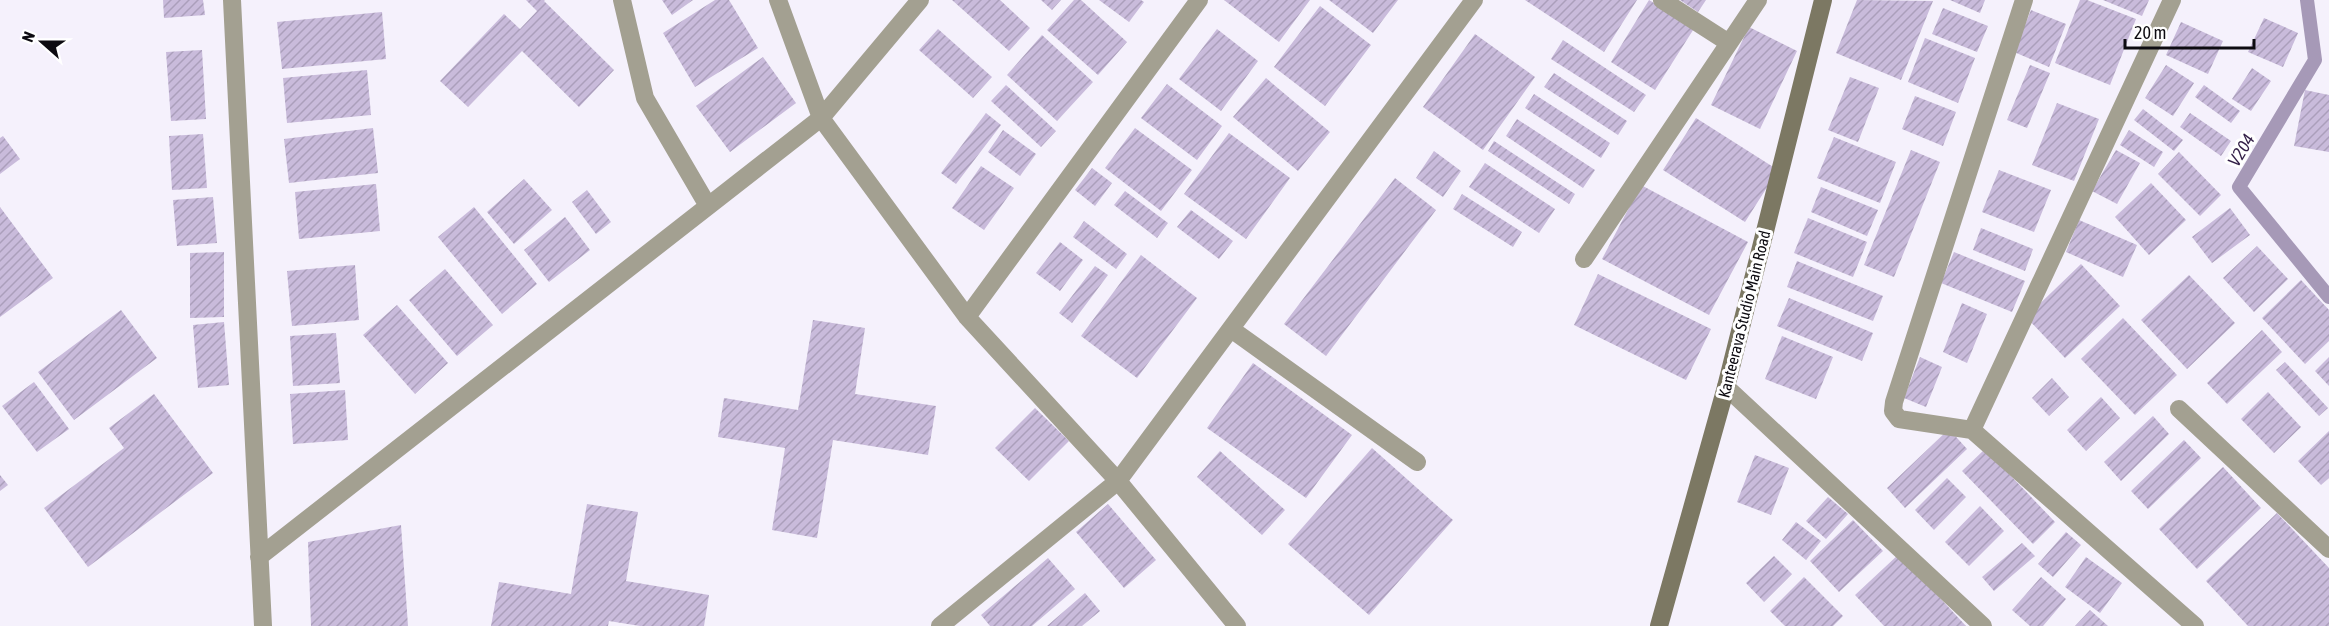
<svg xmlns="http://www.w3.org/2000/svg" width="2329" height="626" viewBox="0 0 2329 626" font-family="'Asap Condensed',sans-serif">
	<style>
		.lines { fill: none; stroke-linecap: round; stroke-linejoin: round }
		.stream { stroke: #a699b7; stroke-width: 14 }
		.building { fill: url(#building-hatch) }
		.street { stroke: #a3a091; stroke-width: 18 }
		.secondary { stroke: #7c7863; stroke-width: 18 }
		.labels { text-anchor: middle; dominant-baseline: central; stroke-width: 6; stroke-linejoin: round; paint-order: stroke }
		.street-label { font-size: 16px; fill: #0d0b11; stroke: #fff }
		.water-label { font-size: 18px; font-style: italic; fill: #321e47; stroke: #fff }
	</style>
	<defs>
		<pattern id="building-hatch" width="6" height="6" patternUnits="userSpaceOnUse" patternTransform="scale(1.5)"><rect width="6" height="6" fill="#c9bbdb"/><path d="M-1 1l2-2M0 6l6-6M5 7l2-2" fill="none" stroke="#ab9fbb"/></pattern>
	</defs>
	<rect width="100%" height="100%" fill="#f5f1fc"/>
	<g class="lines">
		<path class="stream" d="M2307,0l8,60 -76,127 90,110"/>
	</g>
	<path class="building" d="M163,0h40l2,15 -41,3z
		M526,0h19l-1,1 70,69 -35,37 -57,-56 -54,56 -28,-26 64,-67 16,15 17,-18z
		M662,0h31l-21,15z
		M715,0h14l29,48 -63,39 -32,-54z
		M952,0h48l30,28 -21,23z
		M1041,0h20l-9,10z
		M1074,0h7l46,42 -29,33 -51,-45z
		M1099,0h42l3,2 -15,20z
		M1224,0h86l-31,42z
		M1329,0h69l-25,33z
		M1525,0h112l-33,52z
		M1649,0l46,27 -40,63 -44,-28z
		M1680,0h26l-8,12z
		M1857,0l76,1 -32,79 -65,-27z
		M1950,0h35l-5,13z
		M2080,0h7l49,19 -26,66 -55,-22z
		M2103,0h46l-7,16z
		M1320,6l51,39 -46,61 -51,-39z
		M1943,8l45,18 -11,26 -45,-18z
		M2031,10l35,14 -17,43 -35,-15z
		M382,12l4,47 -104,10 -5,-47z
		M2264,18l34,15 -15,34 -35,-15z
		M2181,22l42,19 -15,33 -42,-19z
		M1749,27l48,24 -37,78 -49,-24z
		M938,29l54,48 -19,21 -54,-48z
		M1217,29l41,32 -37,50 -42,-32z
		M1475,34l60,43 -52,73 -60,-43z
		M1042,35l51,47 -36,39 -50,-46z
		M1925,38l50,20 -17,45 -50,-21z
		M1563,40l83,55 -12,17 -83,-53z
		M202,50l4,69 -35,2 -5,-69z
		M763,57l33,46 -66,49 -34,-46z
		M2030,65l20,8 -23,55 -20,-8z
		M2166,65l28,18 -21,33 -28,-18z
		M2252,68l19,13 -20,30 -19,-12z
		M367,70l4,45 -84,8 -4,-45z
		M1554,73l73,48 -9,14 -74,-48z
		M1850,77l29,11 -21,54 -30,-12z
		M1266,78l64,54 -32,39 -65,-54z
		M1167,84l55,42 -25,34 -56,-42z
		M1006,85l50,46 -15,16 -50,-46z
		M2204,85l36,26 -9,12 -36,-26z
		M2305,90l24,5v57l-35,-6z
		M1534,94l76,49 -9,15 -76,-50z
		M1915,96l41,16 -13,34 -41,-17z
		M2057,103l42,16 -25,62 -42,-16z
		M2143,109l40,31 -9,11 -40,-31z
		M986,113l15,12 -45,59 -15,-11z
		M2190,113l41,28 -10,15 -41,-29z
		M1696,118l82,52 -33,52 -82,-52z
		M1517,119l78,51 -12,18 -77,-52z
		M373,128l5,45 -89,10 -5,-44z
		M1135,128l57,42 -31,41 -56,-43z
		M1003,130l33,24 -16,22 -32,-24z
		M2129,130l34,22 -9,15 -34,-22z
		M1229,133l61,45 -44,61 -62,-45z
		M203,134l4,54 -35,2 -3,-54z
		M3,136l17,23 -20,15v-36z
		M1834,137l62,25 -16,41 -63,-25z
		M1494,141l81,53 -6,10 -81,-53z
		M1911,150l29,12 -46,115 -30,-12z
		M2116,150l24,13 -23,41 -25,-13z
		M1434,151l27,20 -18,26 -27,-19z
		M2179,152l42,43 -21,21 -42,-42z
		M1485,163l70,46 -16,24 -70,-46z
		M981,166l33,22 -30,42 -32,-22z
		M1092,168l20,15 -17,23 -20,-16z
		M1999,170l52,20 -17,42 -52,-20z
		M1395,178l41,32 -110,146 -42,-32z
		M524,179l28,31 -38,34 -27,-32z
		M2151,183l35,37 -37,35 -34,-38z
		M376,184l4,47 -81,8 -4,-47z
		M1641,185l107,57 -39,73 -107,-56z
		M1821,187l57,23 -11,26 -56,-24z
		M587,190l24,32 -15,12 -24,-32z
		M1125,191l43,32 -11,15 -43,-33z
		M1462,194l60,38 -9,15 -60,-38z
		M213,197l4,46 -40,3 -4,-46z
		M0,207l53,71 -53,39z
		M474,207l63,77 -35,30 -64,-77z
		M2230,208l20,27 -38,28 -20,-26z
		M1191,210l42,31 -14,18 -42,-32z
		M565,217l25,33 -41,32 -25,-32z
		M1808,218l59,24 -14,35 -59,-24z
		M2079,220l58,25 -14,32 -57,-25z
		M1084,221l43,33 -11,15 -43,-32z
		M1981,228l52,21 -8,22 -52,-21z
		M1060,242l23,18 -23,31 -24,-18z
		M2257,246l31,33 -34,33 -31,-34z
		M224,252v65l-34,1v-65z
		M1954,252l71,29 -13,31 -71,-29z
		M1141,255l56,43 -60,80 -56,-42z
		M1797,261l86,35 -10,25 -86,-34z
		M2081,264l39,42 -55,52 -39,-41z
		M355,265l4,55 -67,6 -5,-55z
		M1095,266l13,9 -36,48 -13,-10z
		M445,269l48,56 -36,31 -48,-56z
		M1598,274l113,55 -25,51 -112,-55z
		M2189,275l46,48 -48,46 -46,-49z
		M2301,280l28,30v31l-24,23 -43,-46z
		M1789,298l84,35 -11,28 -85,-35z
		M1962,303l25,11 -20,49 -24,-11z
		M397,305l51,58 -33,31 -52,-59z
		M121,310l36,48 -83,62 -36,-48z
		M2123,318l54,57 -42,40 -54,-56z
		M813,320l52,8 -10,66 81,12 -8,49 -95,-15 -16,98 -45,-8 13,-82 -67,-11 6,-39 74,12z
		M224,322l5,63 -31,3 -5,-63z
		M2262,330l20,22 -55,52 -20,-21z
		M336,333l4,50 -47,3 -3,-50z
		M1782,336l51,21 -17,42 -51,-20z
		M1920,357l22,10 -16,40 -22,-9z
		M2329,357v29l-14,-15z
		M2285,362l43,46 -9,8 -43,-46z
		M1253,363l99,72 -46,63 -99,-70z
		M2052,378l17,19 -20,19 -17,-18z
		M34,382l35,47 -32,23 -35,-46z
		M345,390l3,50 -55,4 -3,-50z
		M2268,392l33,35 -27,26 -33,-34z
		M154,394l59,79 -125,94 -44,-59 80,-60 -15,-20z
		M2101,397l19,21 -34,33 -19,-21z
		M1035,408l34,33 -40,40 -34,-33z
		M2153,416l16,18 -48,47 -17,-19z
		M1949,429l18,20 -62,59 -18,-20z
		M2329,431v47l-8,7 -23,-24z
		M2184,440l17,18 -53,51 -17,-18z
		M1372,448l81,72 -84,95 -81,-71z
		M1985,449l70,73 -22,22 -71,-73z
		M1220,451l65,59 -23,25 -65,-58z
		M1755,455l34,13 -18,47 -34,-13z
		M2223,467l38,41 -64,61 -38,-40z
		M0,475l8,10 -8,6z
		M1947,478l19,19 -32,33 -19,-20z
		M1828,497l20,17 -22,25 -20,-18z
		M587,504l51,8 -12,69 83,14 -5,31h-64l-31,-5 -1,5h-117l8,-44 72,12z
		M1108,504l48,56 -32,28 -48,-56z
		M1980,506l24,25 -35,35 -24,-24z
		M2277,513l52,55v58h-81l-42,-45z
		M1853,520l30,31 -44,41 -29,-31z
		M1796,522l25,19 -15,19 -24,-20z
		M401,525l7,101h-97l-3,-84z
		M2066,532l15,13 -28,32 -15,-13z
		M2022,543l13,13 -41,35 -12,-14z
		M1899,554l67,72h-82l-29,-31z
		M1774,556l18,18 -28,28 -18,-19z
		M2086,557l36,26 -22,30 -35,-26z
		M1048,558l27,31 -43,37h-42l-9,-11z
		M1804,577l39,39 -10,10h-48l-15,-15z
		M2041,577l25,22 -23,27h-13l-18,-16z
		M1085,593l15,18 -18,15h-35z
		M2090,610l18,16h-33z"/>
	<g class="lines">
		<path class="street" d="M232,0l31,626
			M622,0l23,98 63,108
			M778,0l43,118 146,199 151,164 119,145
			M1662,0l67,43
			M2024,0l-130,402 -1,9 6,8 73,11 223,196
			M1584,259l174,-259
			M967,317l232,-317
			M1231,329l186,133
			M1726,387l257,239
			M2179,409l150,140
			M1972,430l200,-430
			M259,557l562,-439 99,-118
			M940,626l178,-145 356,-481"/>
		<path class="secondary" d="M1659,626l67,-239 97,-387"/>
	</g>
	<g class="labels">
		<g class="street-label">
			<text transform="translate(1744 314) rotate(-76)">Kanteerava Studio Main Road</text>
		</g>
		<g class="water-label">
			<text transform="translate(2241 150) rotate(-59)">V204</text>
		</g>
	</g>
	<g transform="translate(42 42) rotate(291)" stroke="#ffffff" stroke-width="4.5" paint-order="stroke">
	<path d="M0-4.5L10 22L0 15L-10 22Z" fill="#0d0b11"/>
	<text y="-9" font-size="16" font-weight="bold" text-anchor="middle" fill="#0d0b11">N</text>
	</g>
	<path d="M2125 39v9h129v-9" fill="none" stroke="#0d0b11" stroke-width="3"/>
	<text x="2134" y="39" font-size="18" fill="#0d0b11" stroke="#ffffff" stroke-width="4.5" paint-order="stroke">20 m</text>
</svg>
